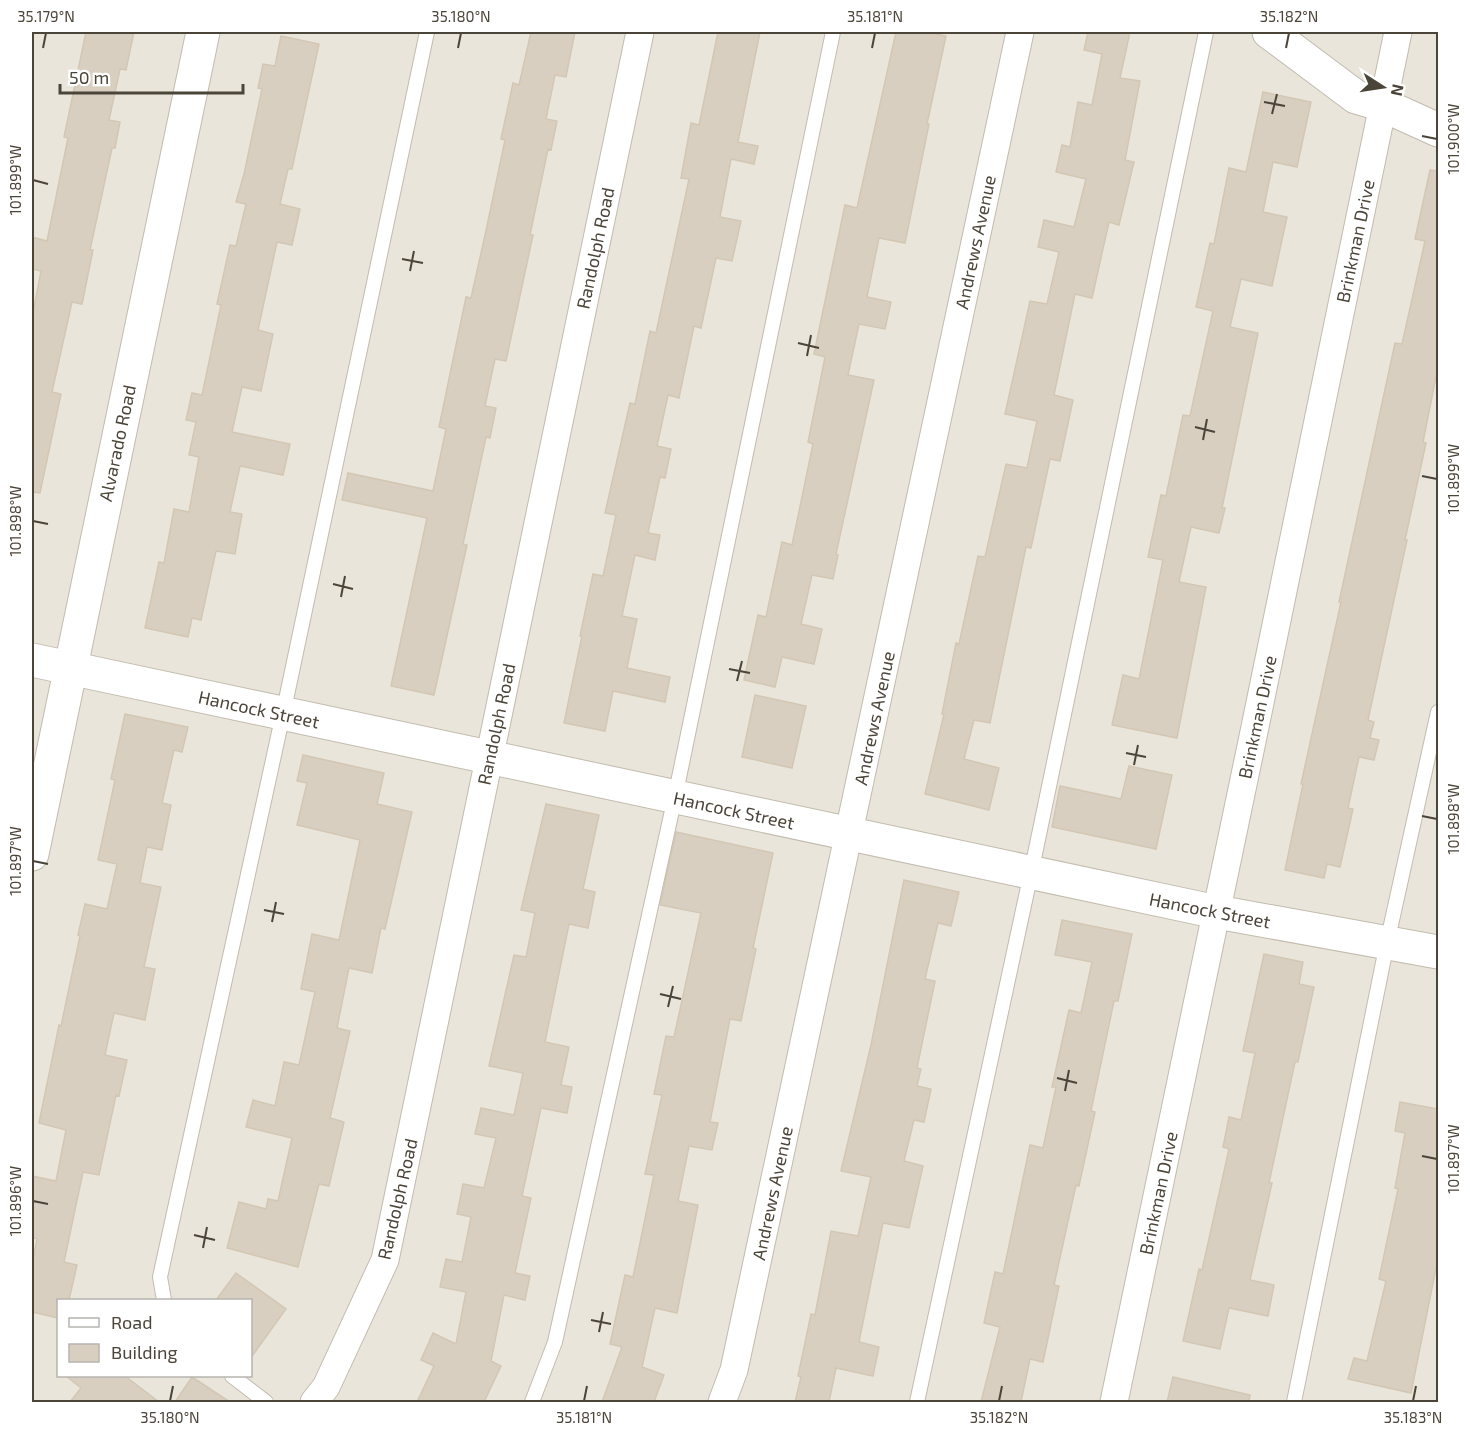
<svg xmlns="http://www.w3.org/2000/svg" width="1470" height="1434" viewBox="0 0 1470 1434" font-family="'Exo 2',sans-serif">
	<style>
		.residential { fill: #eae5da; fill-rule: evenodd }
		.building { fill: #d8cfc1; stroke: #d3c7b4; stroke-width: 1.5 }
		.lines { fill: none; stroke-linecap: round; stroke-linejoin: round }
		.service-casing { stroke: #c2bbae; stroke-width: 16 }
		.minor-casing { stroke: #c2bbae; stroke-width: 29 }
		.tertiary-casing { stroke: #c2bbae; stroke-width: 35 }
		.service { stroke: #fff; stroke-width: 14 }
		.minor { stroke: #fff; stroke-width: 27 }
		.tertiary { stroke: #fff; stroke-width: 33 }
		.ticks { fill: none; stroke: #4b4439; stroke-width: 2 }
		.labels { text-anchor: middle; dominant-baseline: central; stroke-width: 4.5; stroke-linejoin: round; paint-order: stroke }
		.street-label { font-size: 18px; fill: #4b4439; stroke: #fff }
		.neatline { fill: none; stroke: #4b4439; stroke-width: 2 }
		.ticks-label { font-size: 15px; text-anchor: middle; fill: #4b4439 }
	</style>
	<rect width="100%" height="100%" fill="#f6f3ec"/>
	<path class="residential" d="M32,32h1406v1370h-1406zM58,1300h192v76h-192z"/>
	<path class="building" d="M86,32h48l-8,38 -6,-1 -11,51 11,2 -5,26h-3l-22,102h3l-11,54 -10,-2 -20,90 9,2 -21,99 -8,-1v-174l9,-47 -9,-2v-32l15,4 21,-103 -4,-1z
		M531,32h44l-9,45 -11,-2 -9,44 11,2 -6,29 -3,-1 -18,86h3l-27,126 -11,-2 -10,47 11,2 -6,30 -4,-1 -23,107 4,1 -33,150 -43,-9 36,-168 -85,-18 6,-27 85,18 13,-62 -7,-2 27,-130 5,1 16,-72 18,-86 -4,-1 12,-56 6,2z
		M718,32h42l-22,110 20,4 -4,18 -23,-5 -11,58 21,4 -9,40 -16,-3 -15,70 -7,-2 -15,72 -11,-3 -11,51 14,3 -6,29 -5,-1 -12,56 12,2 -5,25 -20,-5 -13,61 15,3 -10,49 43,9 -5,25 -52,-11 -8,40 -41,-8 18,-87h-2l13,-62 10,2 13,-61 -11,-2 25,-110 5,1 15,-73 6,2 33,-154 -8,-1 10,-55 8,2z
		M896,32h30l20,4 -19,88h2l-24,119 -26,-5 -12,59 24,5 -6,27 -26,-5 -11,51 26,5 -38,174 2,1 -5,24 -21,-4 -11,49 21,5 -8,35 -32,-7 -7,30 -31,-7 14,-65 8,2 16,-75 10,3 21,-101 -5,-2 17,-85 -11,-3 16,-77 15,-72 12,3z
		M1088,32h42l-10,46 20,3 -15,79 9,2 -15,63 -10,-3 -17,76 -17,-4 -21,101 19,5 -13,61 -10,-2 -19,89 -5,-1 -36,176 -16,-3 -10,39 35,9 -10,42 -64,-16 19,-80h-2l14,-71 3,1 19,-88 7,1 21,-93 21,4 10,-47 -32,-7 25,-113 17,3 12,-52 -21,-5 6,-27 30,7 12,-48 -30,-7 6,-27 8,2 8,-45 14,3 10,-51 -18,-4z
		M281,36l38,8 -27,125h-4l-8,35 20,5 -8,36 -15,-3 -19,88 15,4 -12,57 -19,-4 -10,45 58,12 -7,31 -43,-9 -10,46 12,2 -7,40 -19,-3 -15,69 -9,-2 -4,19 -43,-9 14,-66 5,1 10,-54 15,3 10,-55 -10,-2 7,-33 -10,-2 6,-27 10,2 19,-90 -4,-1 13,-59 6,1 10,-42 -10,-2 8,-28 18,-85 -4,-1 5,-24 12,2z
		M1263,92l48,10 -14,65 -24,-5 -10,50 24,5 -15,69 -31,-7 -11,48 28,6 -36,175h3l-6,25 -28,-6 -12,55 27,5 -29,151 -65,-13 11,-50 16,4 24,-119 -15,-3 13,-62 5,1 17,-81 7,1 23,-105 -17,-4 14,-64 4,1 15,-76 17,4z
		M1430,170l8,1v196l-15,75 3,1 -21,97h2l-39,180 6,2 -4,16 9,2 -5,20 -15,-3 -11,51 5,1 -13,58 -13,-3 -3,14 -39,-8 18,-86h-2l40,-182h-2l56,-259 7,1 23,-103 -10,-2z
		M755,695l51,11 -14,62 -50,-11z
		M125,714l63,13 -6,25 -8,-2 -12,53 9,2 -9,45 -15,-3 -7,36 21,4 -17,80 11,2 -10,51 -31,-7 -9,42 22,5 -8,36 -3,-1 -17,80 -16,-3 -19,90 13,3 -8,35h-11v18l-26,-6v-48l5,-25 -5,-2v-61l24,5 10,-51 -27,-7 20,-98 2,1 19,-90 -2,-1 7,-31 22,5 10,-45 -19,-4 17,-80 -4,-1z
		M303,755l81,18 -7,31 35,8 -27,117 -4,-1 -9,45 -23,-5 -12,60 13,3 -20,87 14,4 -15,64 -10,-2 -21,83 -71,-19 12,-46 27,7 2,-10 10,2 14,-63 -46,-11 7,-27 22,6 9,-44 15,3 16,-73 -14,-3 11,-55 27,6 21,-100 -63,-15 10,-42 -10,-2z
		M1129,766l43,9 -16,74 -104,-22 8,-41 61,13z
		M546,804l53,11 -16,74 12,3 -7,36 -19,-4 -24,118 24,5 -8,38 11,2 -5,26 -26,-5 -19,88 9,2 -16,75 15,3 -5,24 -21,-5 -13,66 10,5 -17,36h-67l17,-36 -13,-6 12,-27 23,11 10,-52 -26,-5 6,-28 16,3 9,-45 -14,-3 6,-30 21,4 12,-50 -21,-4 6,-26 33,7 9,-42 -34,-7 25,-111 12,2 9,-44 -14,-3z
		M676,832l97,21 -20,95 3,1 -15,72 -11,-2 -20,103 8,1 -6,27 -23,-4 -11,55 20,4 -21,108 -22,-5 -13,59 22,8 -10,27h-52l20,-55 -12,-3 15,-69 8,2 21,-102 -9,-1 17,-79 -8,-1 12,-58 8,1 27,-124 -41,-8z
		M904,880l55,12 -8,34 -13,-3 -13,56 10,2 -18,87 4,1 -4,17 14,3 -7,33 -10,-2 -10,41 19,5 -14,62 -26,-5 -24,119 20,5 -6,29 -37,-8 -7,34h-34l6,-25 -3,-1 13,-62 4,1 16,-84 27,5 13,-59 -30,-6 30,-126z
		M1062,920l70,14 -14,67h-4l-23,110 4,1 -16,74 -3,-1 -22,100 5,1 -16,76 -13,-3 -9,43h-40l19,-75 -16,-4 11,-51 8,2 27,-129 13,3 13,-61h-4l17,-77 12,3 11,-51 -37,-7z
		M1264,954l39,8 -4,22 15,3 -16,75h-3l-26,121h3l-22,97 24,5 -6,31 -39,-8 -9,41 -37,-8 16,-72 3,1 27,-121 -6,-2 6,-30 12,3 14,-67 -12,-2z
		M1400,1102l38,7v149l-27,135 -63,-14 6,-21 13,3 19,-80 -7,-2 19,-90 -3,-1 10,-55 -10,-2z
		M236,1273l50,36 -36,50v-59h-34z
		M66,1376h59l34,26h-89l11,-14z
		M192,1377l38,25h-55z
		M1173,1377l77,18 -1,7h-82z"/>
	<g class="lines">
		<defs>
			<path id="service" d="M164,1300l-4,-23 123,-563 144,-682
				M232,1376l34,26
				M532,1402l23,-60 120,-545 158,-765
				M917,1402l114,-529 175,-841
				M1294,1402l93,-459 51,-231"/>
			<path id="minor" d="M314,1402l12,-15 59,-127 255,-1228
				M722,1402l12,-32 286,-1338
				M1114,1402l141,-675 143,-695"/>
			<path id="tertiary" d="M1269,32l87,65 27,8 55,25
				M32,660l1185,252 221,40
				M32,854l171,-822"/>
		</defs>
		<use href="#service" class="service-casing"/>
		<use href="#minor" class="minor-casing"/>
		<use href="#tertiary" class="tertiary-casing"/>
		<use href="#service" class="service"/>
		<use href="#minor" class="minor"/>
		<use href="#tertiary" class="tertiary"/>
	</g>
	<path class="ticks" d="M43,48l3,-15M458,48l3,-15M872,48l3,-15M1286,48l3,-15M1264,102l21,4M1272,114l5,-20M1422,136l15,3M33,180l15,4M402,259l21,4M410,271l4,-20M798,343l21,5M807,356l4,-21M1195,427l20,5M1203,440l4,-21M1422,476l15,3M33,521l15,3M333,584l20,5M341,597l4,-21M729,669l21,4M737,681l5,-20M1126,753l20,4M1134,765l4,-20M1422,816l15,3M33,861l15,3M264,910l20,4M272,922l4,-20M660,994l21,5M668,1007l5,-21M1057,1078l20,5M1065,1091l4,-21M1422,1156l15,3M33,1201l15,3M194,1235l21,5M203,1248l4,-21M591,1320l20,4M599,1332l4,-20M170,1401l3,-15M584,1401l3,-15M999,1401l3,-15M1413,1401l3,-15"/>
	<g class="labels">
		<g class="street-label">
			<text transform="translate(1355 241) rotate(-78)">Brinkman Drive</text>
			<text transform="translate(975 242) rotate(-78)">Andrews Avenue</text>
			<text transform="translate(595 248) rotate(-78)">Randolph Road</text>
			<text transform="translate(117 443) rotate(-78)">Alvarado Road</text>
			<text transform="translate(259 709) rotate(12)">Hancock Street</text>
			<text transform="translate(1257 717) rotate(-78)">Brinkman Drive</text>
			<text transform="translate(874 718) rotate(-78)">Andrews Avenue</text>
			<text transform="translate(496 724) rotate(-78)">Randolph Road</text>
			<text transform="translate(734 810) rotate(12)">Hancock Street</text>
			<text transform="translate(1210 910) rotate(11)">Hancock Street</text>
			<text transform="translate(772 1193) rotate(-78)">Andrews Avenue</text>
			<text transform="translate(1158 1193) rotate(-78)">Brinkman Drive</text>
			<text transform="translate(397 1199) rotate(-77)">Randolph Road</text>
		</g>
	</g>
	<rect width="1470" height="1434" fill="none" stroke="#ffffff" stroke-width="66"/>
	<rect x="57" y="1299" width="195" height="78" fill="#ffffff" stroke="#b7b4b0" stroke-width="1.5"/>
	<rect x="69" y="1318" width="30" height="9" fill="#ffffff" stroke="#b7b4b0" stroke-width="1.5"/>
	<text x="111" y="1329" font-size="18" fill="#4b4439">Road</text>
	<rect x="69" y="1344" width="30" height="18" fill="#d8cfc1" stroke="#b7b4b0" stroke-width="1.5"/>
	<text x="111" y="1359" font-size="18" fill="#4b4439">Building</text>
	<g transform="translate(1383 87) rotate(102)" stroke="#ffffff" stroke-width="4.5" paint-order="stroke">
	<path d="M0-4.5L10 22L0 15L-10 22Z" fill="#4b4439"/>
	<text y="-9" font-size="16" font-weight="bold" text-anchor="middle" fill="#4b4439">N</text>
	</g>
	<path d="M60 84v9h183v-9" fill="none" stroke="#4b4439" stroke-width="3"/>
	<text x="69" y="84" font-size="18" fill="#4b4439" stroke="#ffffff" stroke-width="4.5" paint-order="stroke">50 m</text>
	<rect x="33" y="33" width="1404" height="1368" class="neatline"/>
	<g class="ticks-label">
		<text x="46" y="22">35.179°N</text>
		<text x="461" y="22">35.180°N</text>
		<text x="875" y="22">35.181°N</text>
		<text x="1289" y="22">35.182°N</text>
		<text transform="translate(1454 139) rotate(-90)" y="5">101.900°W</text>
		<text transform="translate(16 180) rotate(-90)" y="5">101.899°W</text>
		<text transform="translate(1454 479) rotate(-90)" y="5">101.899°W</text>
		<text transform="translate(16 521) rotate(-90)" y="5">101.898°W</text>
		<text transform="translate(1454 819) rotate(-90)" y="5">101.898°W</text>
		<text transform="translate(16 861) rotate(-90)" y="5">101.897°W</text>
		<text transform="translate(1454 1159) rotate(-90)" y="5">101.897°W</text>
		<text transform="translate(16 1201) rotate(-90)" y="5">101.896°W</text>
		<text x="170" y="1423">35.180°N</text>
		<text x="584" y="1423">35.181°N</text>
		<text x="999" y="1423">35.182°N</text>
		<text x="1413" y="1423">35.183°N</text>
	</g>
</svg>
